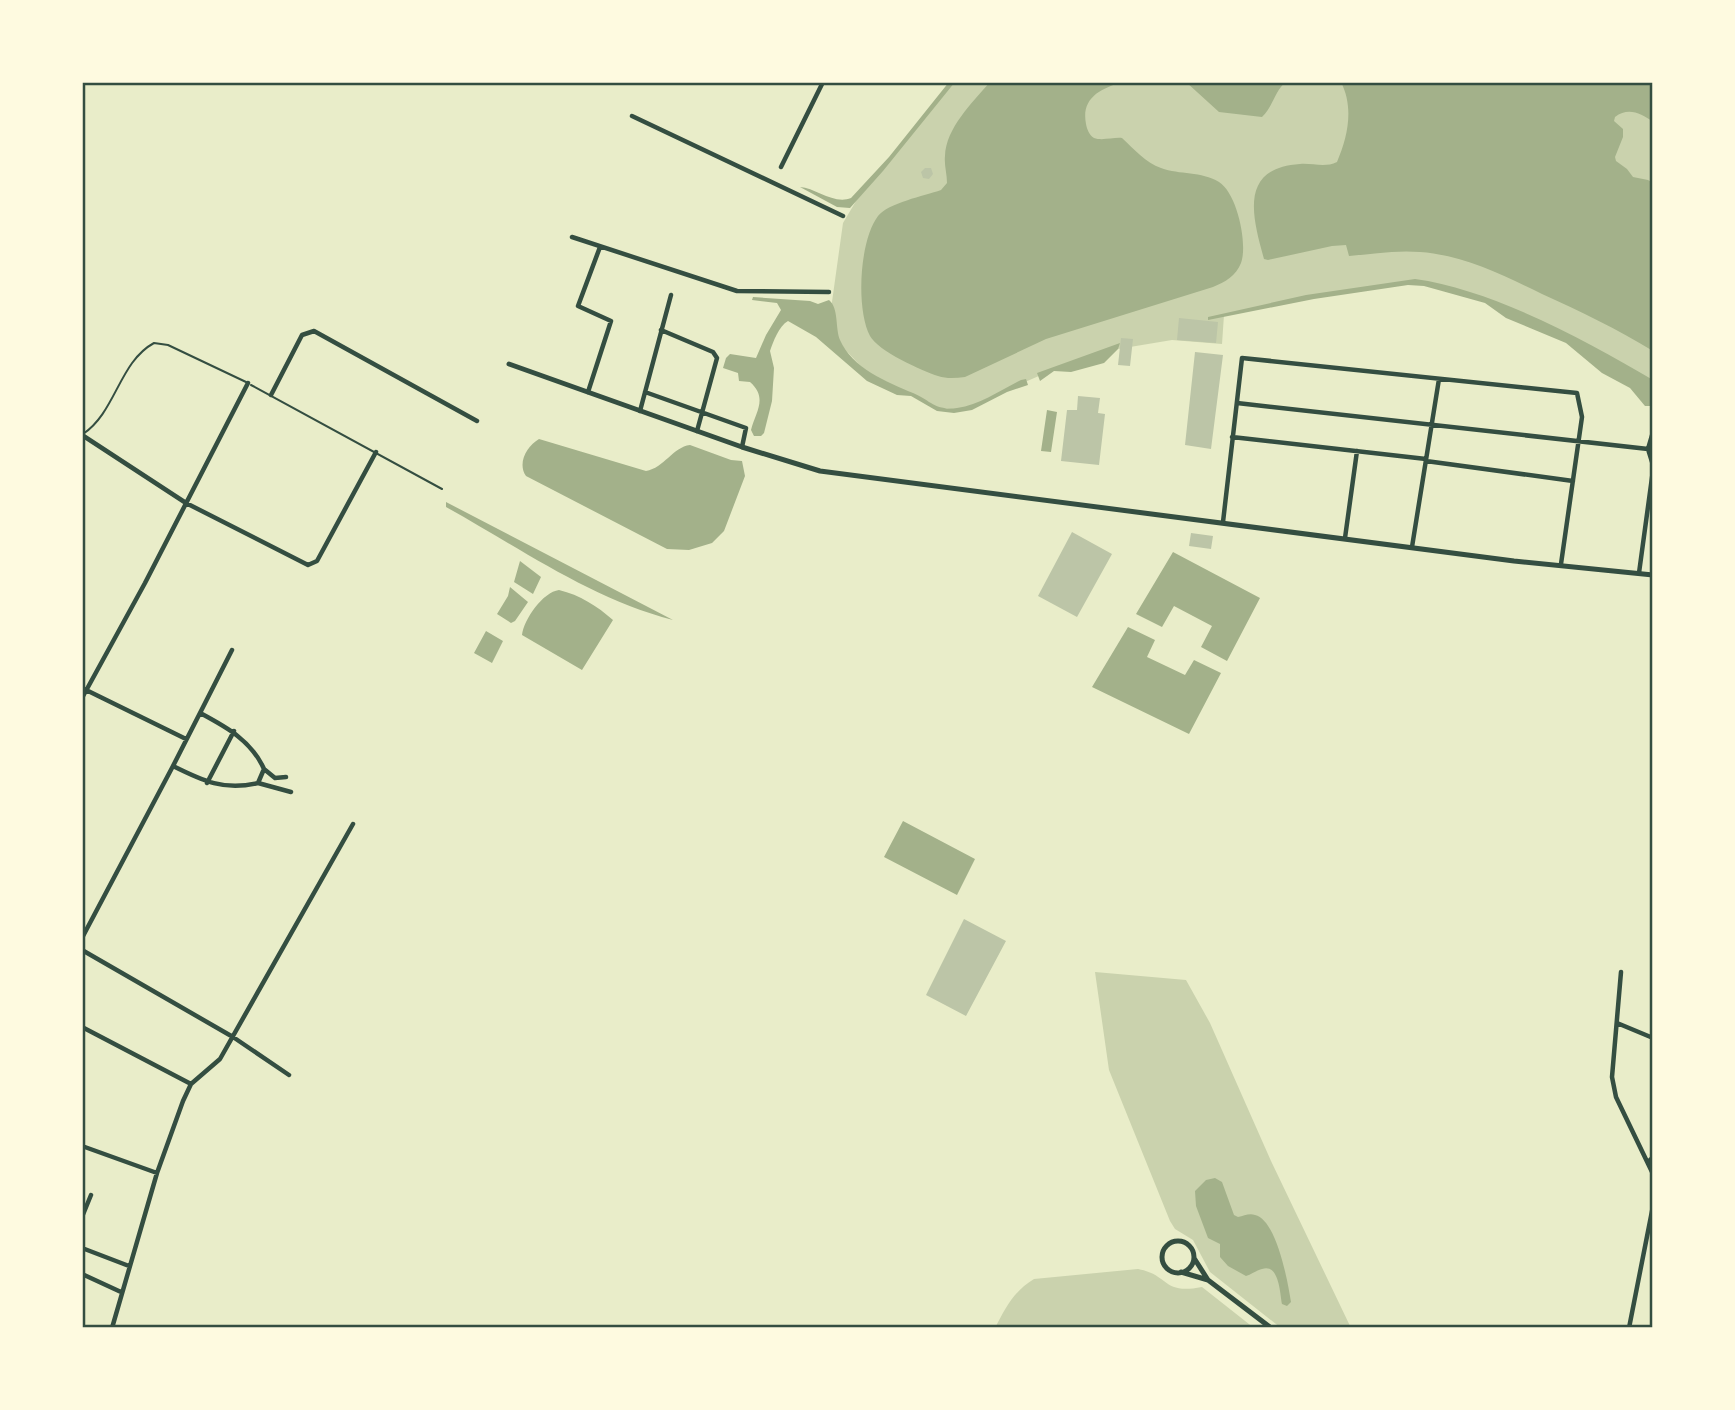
<svg xmlns="http://www.w3.org/2000/svg" width="1735" height="1410" viewBox="0 0 1735 1410" font-family="'DM Sans',sans-serif">
	<style>
		.green { fill: #cad2ad }
		.water { fill: #a3b18a }
		.building { fill: #bcc5a7 }
		.lines { fill: none; stroke-linecap: round; stroke-linejoin: round }
		.service { stroke: #344e41; stroke-width: 2 }
		.minor { stroke: #344e41; stroke-width: 4.5 }
		.tertiary { stroke: #344e41; stroke-width: 5 }
		.neatline { fill: none; stroke: #344e41; stroke-width: 2.5 }
	</style>
	<rect width="100%" height="100%" fill="#e9edc9"/>
	<path class="green" d="M952,82h701v303l-167,-85 -69,-17 -77,9 -116,23 -2,29 -50,-4 -60,10 -71,25 -79,35 -30,-3 -20,-13 -39,-15 -37,-39 -5,-31 12,-86 16,-27z
		M1095,972l91,8 24,43 61,138 80,167h-70l-71,-56 -17,-32 -18,-11 -5,-8 -61,-151z
		M1138,1269c32,6 24,26 64,18l52,41h-259c11,-21 19,-37 39,-49z"/>
	<path class="water" d="M949,82h6l-72,89 -33,37 -13,-1 -37,-20c16,1 34,18 51,11l38,-41z
		M990,82h132c-22,7 -41,16 -36,42 1,5 3,11 8,14 8,3 20,-1 28,0 12,11 24,25 39,30 19,7 40,3 58,14 18,11 29,62 22,81 -5,13 -16,19 -28,24l-167,52 -81,38c-9,1 -18,2 -27,-1 -16,-5 -60,-25 -68,-40 -14,-26 -11,-95 8,-120 10,-13 46,-20 63,-26l6,-7c0,-9 -3,-18 -2,-27 1,-28 27,-53 45,-74z
		M1186,82h100c-11,8 -13,25 -24,35l-43,-5z
		M1341,82h312v40c-12,-9 -25,-15 -38,-5l-1,4 9,8v8l-8,20 1,4 11,8 6,8 15,3 5,3v168c-36,-22 -73,-40 -111,-57 -39,-19 -79,-39 -122,-42 -24,-2 -48,2 -71,4l-3,-11 -14,1 -64,14 -4,-1c-12,-43 -25,-91 36,-95 13,-1 25,4 37,-2 11,-26 17,-54 4,-80z
		M1415,279c76,10 172,62 238,101v26h-8l-15,-18 -28,-15 -36,-30 -60,-25 -21,-15 -61,-17 -16,-1 -94,14 -106,21v-3l98,-22z
		M753,297l57,4 8,3 11,-4c10,8 6,28 11,40 12,28 47,42 73,53 17,7 22,18 44,15 23,-3 43,-18 64,-28l5,-1 2,6 -21,7 -35,18 -18,3 -17,-2 -26,-15 -14,-1 -30,-14 -51,-44 -28,-16c-9,5 -15,21 -18,30l4,17 -2,33 -8,32 -3,3h-7l-3,-6c5,-19 17,-32 -1,-48l-11,-1 -1,-8 -15,-5 3,-10 4,-4 26,4 10,-23 15,-25 -4,-7 -25,-3z
		M1120,343l-2,6 -14,14 -33,9 -17,-1 -14,10 -3,-8z
		M1047,410l10,2 -6,40 -10,-1z
		M539,439l107,32c18,-3 27,-24 44,-26l41,15 11,1 3,15 -21,55 -12,12 -23,7 -22,-1 -141,-73c-9,-13 1,-30 13,-37z
		M446,502l227,118c-82,-21 -153,-72 -227,-113z
		M1173,552l87,46 -33,63 -26,-14 11,-21 -38,-20 -12,21 -26,-13z
		M520,561l21,16 -8,17 -19,-12z
		M510,587l18,15 -13,19 -4,2 -14,-9 11,-18z
		M559,590c21,5 38,16 54,30l-31,50 -60,-35c2,-16 21,-43 37,-45z
		M1128,627l27,13 -8,17 38,18 9,-15 27,13 -32,61 -97,-47z
		M486,631l17,10 -11,22 -18,-10z
		M903,821l72,38 -18,36 -73,-38z
		M1215,1178l7,4 12,33 4,2c6,-1 11,-4 17,-2 22,5 33,68 36,87l-4,4 -5,-2c-2,-11 -3,-41 -20,-35 -5,1 -10,5 -16,7l-18,-10 -8,-9v-13l-12,-6 -12,-32 -1,-15 11,-11z"/>
	<path class="building" d="M925,168h6l2,6 -4,5 -6,-1 -2,-6z
		M1179,318l39,4 -2,21 -39,-3z
		M1121,338l12,1 -3,27 -12,-1z
		M1195,352l28,3 -12,94 -26,-4z
		M1078,396l22,2 -2,15 7,1 -6,51 -38,-4 6,-51h10z
		M1072,532l40,22 -35,63 -39,-21z
		M1191,533l22,3 -2,13 -22,-3z
		M964,919l42,22 -40,75 -40,-21z"/>
	<g class="lines">
		<path class="service" d="M251,385l191,104
			M83,434c33,-22 36,-72 71,-91l14,2 78,37"/>
		<path class="minor" d="M632,116l211,100
			M781,167l42,-85
			M572,237l165,54 92,1
			M661,330l52,22 4,6 -20,73
			M588,392l23,-71 -33,-15 22,-59
			M645,392l101,36 -4,19
			M271,395l31,-60 12,-4 163,90
			M1237,403l411,46
			M640,411l31,-116
			M1653,432l-5,17 5,16
			M82,435l104,68 122,62 9,-4 59,-109
			M1232,437l194,22
			M82,439v14
			M1426,461l147,20
			M1223,522l19,-164 335,35 5,24 -21,147
			M1345,538l12,-87
			M1412,547l27,-168
			M1639,573l14,-103
			M82,688l104,51
			M82,698l63,-115 103,-200
			M200,713l32,-63
			M264,769l11,9 11,-1
			M207,783l27,-52
			M258,783l33,9
			M82,938l91,-172c30,15 51,25 85,17l6,-14c-13,-29 -38,-42 -64,-56l-27,53
			M82,950l151,87 56,38
			M1621,972l-9,105 4,20 37,77
			M1617,1023l36,15
			M82,1027l109,57
			M82,1146l75,27
			M1648,1162l5,-5
			M82,1217l9,-22
			M82,1248l47,18
			M82,1274l39,18
			M112,1328l45,-155 26,-72 8,-17 29,-25 133,-235
			M1629,1328l24,-122"/>
		<path class="tertiary" d="M509,364l233,83 78,24 694,90 139,14
			M1162 1257a16 16 0 1 1 32 0a16 16 0 1 1-32 0Z
			M1194,1258l14,22
			M1181,1272l27,8 63,48"/>
	</g>
	<rect width="1735" height="1410" fill="none" stroke="#fefae0" stroke-width="168"/>
	<rect x="84" y="84" width="1567" height="1242" class="neatline"/>
</svg>
